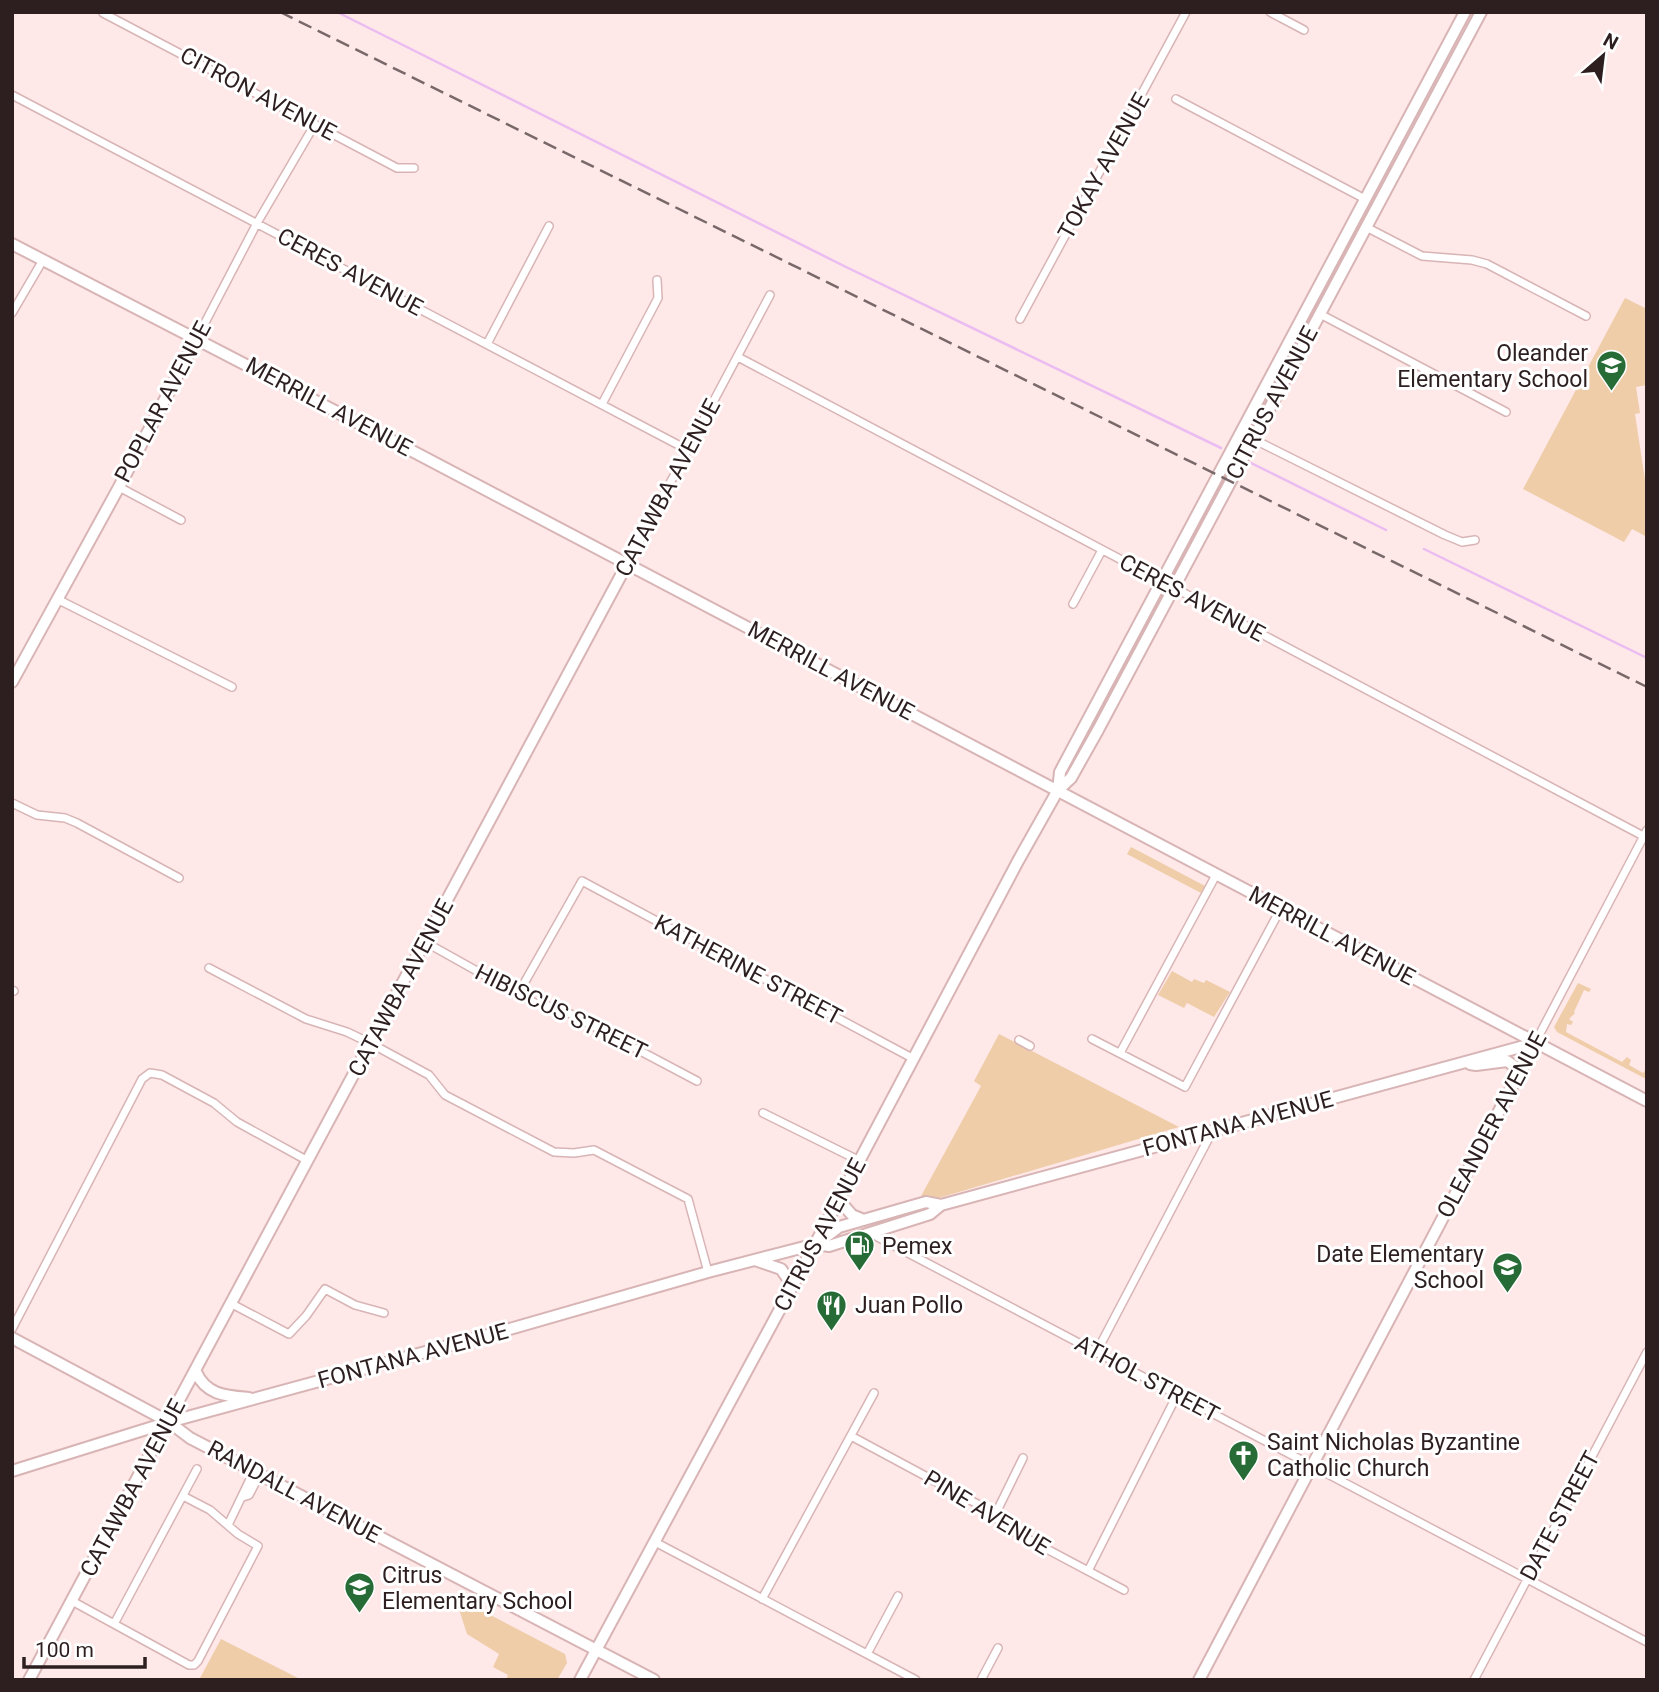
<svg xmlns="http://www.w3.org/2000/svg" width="1659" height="1692" viewBox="0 0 1659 1692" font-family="Roboto,sans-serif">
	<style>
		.green { fill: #efcda8 }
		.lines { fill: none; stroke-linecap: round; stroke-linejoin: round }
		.stream { stroke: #ebbcf2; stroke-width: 2.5 }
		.street-casing { stroke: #d8b4b5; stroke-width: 10 }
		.secondary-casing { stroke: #d8b4b5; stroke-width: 14 }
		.street { stroke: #fff; stroke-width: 7 }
		.secondary { stroke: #fff; stroke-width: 10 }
		.rail { stroke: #796869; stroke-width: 2.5; stroke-dasharray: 14 7; stroke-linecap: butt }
		.labels { text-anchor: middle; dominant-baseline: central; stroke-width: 6; stroke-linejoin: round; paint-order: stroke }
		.street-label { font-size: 23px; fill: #2d1f20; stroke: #fff }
		.poi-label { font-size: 23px; fill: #2d1f20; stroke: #fff; text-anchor: start }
	</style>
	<rect width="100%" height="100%" fill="#fee8e8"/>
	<path class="green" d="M1625,298l22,11v76l-11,2 4,26 -5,1 12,79v44l-15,-8 -8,13 -101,-53z
		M1131,847l74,39 -4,7 -74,-39z
		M1172,971l20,11 2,-3 10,4 2,-3 24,12 -16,25 -27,-14 -3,5 -26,-13z
		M1578,983l13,6 -2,3 -5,-2 -10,22 1,1 -6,6 4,3 -2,3 -4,-1 -1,8 56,30 5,-5 4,3 -2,5 14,8 4,-5 -1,11 -89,-47 -3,-5z
		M999,1034l180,93 -247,73 -12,-2 61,-112 -7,-5z
		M448,1593l117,61 2,9 -10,17h-51l2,-5 -15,-8 6,-13 -32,-20 -8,-25 -10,-6z
		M221,1639l81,41h-103z"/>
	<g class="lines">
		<path class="stream" d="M337,12l507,254 377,182
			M1251,463l135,67
			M1424,549l223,109"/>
		<defs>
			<path id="street" d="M1270,12l34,18
				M103,13l294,155h17
				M12,95l676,355
				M1176,99l189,100
				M1366,227l56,29 50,4 15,4 99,52
				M12,313l31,-53
				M1320,314l186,98
				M1020,319l166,-307
				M197,338l60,-115 58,-99
				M487,344l62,-118
				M738,357l909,481
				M602,404l56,-106 -1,-18
				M1253,439l192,96 17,7 13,-2
				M119,487l62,33
				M627,564l143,-269
				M57,599l175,88
				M1073,604l29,-54
				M12,803l25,12 28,3 12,5 102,55
				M425,942l93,52 17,9 26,6 136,72
				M209,968l97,51 41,13 23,11 59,32 16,20 109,57 20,1 20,-3 94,49 20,73
				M12,990l2,1
				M518,994l64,-113 332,178
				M1092,1039l93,48 95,-177
				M1019,1040l11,6
				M1535,1043l112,-213
				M1120,1053l96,-178
				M763,1113l97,48
				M870,1233l777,409
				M232,1304l57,30 17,-18 19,-27 30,16 29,8
				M12,1329l130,-250 8,-6 12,2 52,28 23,19 71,39
				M1096,1353l116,-221
				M851,1436l132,71 26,22 115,61
				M243,1497l6,-2 11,-21
				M995,1515l28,-57
				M228,1525l26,-54
				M655,1542l261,138
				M1088,1571l89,-176
				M762,1599l112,-206
				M72,1601l117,64h5l4,-4 60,-115 -20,-12 -28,-24 -27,-14
				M114,1624l83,-155
				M867,1654l31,-58
				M981,1680l17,-32
				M1474,1680l173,-328"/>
			<path id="secondary" d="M12,244l404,209 1231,648
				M12,682l107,-195 78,-149
				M1058,790l2,-18 405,-760
				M1470,1064l6,1 31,-4 7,5 4,9
				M839,1200l13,15 12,5
				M819,1242l20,-15 87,-25 15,3
				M755,1260l26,9 12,17
				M12,1338l157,84 21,16 464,242
				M196,1372c10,23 30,24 53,26
				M12,1471l157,-49 337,-92 202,-58 108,-28 13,2 101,-32 11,-9 594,-162
				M29,1680l598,-1116
				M580,1680l248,-460 190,-359 40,-71 13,-12 27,-48 383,-718
				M1199,1680l336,-637"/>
		</defs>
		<use href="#street" class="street-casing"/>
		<use href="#secondary" class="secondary-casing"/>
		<use href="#street" class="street"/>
		<use href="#secondary" class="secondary"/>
		<path class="rail" d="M280,12l1367,675"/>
	</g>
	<defs>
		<symbol id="school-pin" viewBox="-11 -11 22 30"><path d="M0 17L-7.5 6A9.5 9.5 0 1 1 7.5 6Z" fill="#276b36" stroke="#fff"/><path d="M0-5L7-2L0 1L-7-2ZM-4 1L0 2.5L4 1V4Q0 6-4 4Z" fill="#fff"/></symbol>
		<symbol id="fuel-pin" viewBox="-11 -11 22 30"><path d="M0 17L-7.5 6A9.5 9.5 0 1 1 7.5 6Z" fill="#276b36" stroke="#fff"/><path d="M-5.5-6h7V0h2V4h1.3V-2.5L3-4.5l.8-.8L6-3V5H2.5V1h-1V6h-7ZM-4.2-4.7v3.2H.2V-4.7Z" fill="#fff"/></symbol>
		<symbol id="restaurant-pin" viewBox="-11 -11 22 30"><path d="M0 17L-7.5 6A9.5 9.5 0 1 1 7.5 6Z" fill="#276b36" stroke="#fff"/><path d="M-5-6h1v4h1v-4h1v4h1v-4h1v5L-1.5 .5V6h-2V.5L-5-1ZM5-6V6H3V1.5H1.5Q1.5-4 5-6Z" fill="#fff"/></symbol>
		<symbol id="church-pin" viewBox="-11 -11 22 30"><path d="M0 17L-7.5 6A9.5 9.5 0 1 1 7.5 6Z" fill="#276b36" stroke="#fff"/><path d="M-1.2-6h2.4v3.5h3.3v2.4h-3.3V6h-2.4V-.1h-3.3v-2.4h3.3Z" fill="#fff"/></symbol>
	</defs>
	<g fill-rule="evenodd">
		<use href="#school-pin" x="1594" y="348" width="35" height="47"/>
		<use href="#fuel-pin" x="842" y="1228" width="35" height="47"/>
		<use href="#school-pin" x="1490" y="1250" width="35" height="47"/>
		<use href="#restaurant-pin" x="814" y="1288" width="35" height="47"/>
		<use href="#church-pin" x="1226" y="1438" width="35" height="47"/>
		<use href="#school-pin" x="342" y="1570" width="35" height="47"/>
	</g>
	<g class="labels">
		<g class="street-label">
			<text transform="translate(258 94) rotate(28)">CITRON AVENUE</text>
			<text transform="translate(1104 166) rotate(-61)">TOKAY AVENUE</text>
			<text transform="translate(350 272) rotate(28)">CERES AVENUE</text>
			<text transform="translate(163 402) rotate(-62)">POPLAR AVENUE</text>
			<text transform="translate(1272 403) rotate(-62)">CITRUS AVENUE</text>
			<text transform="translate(329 407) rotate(28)">MERRILL AVENUE</text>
			<text transform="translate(668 488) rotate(-62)">CATAWBA AVENUE</text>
			<text transform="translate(1192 598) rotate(28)">CERES AVENUE</text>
			<text transform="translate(831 671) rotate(28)">MERRILL AVENUE</text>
			<text transform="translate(1332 936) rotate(28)">MERRILL AVENUE</text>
			<text transform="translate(748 970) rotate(28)">KATHERINE STREET</text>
			<text transform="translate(401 988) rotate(-62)">CATAWBA AVENUE</text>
			<text transform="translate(561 1012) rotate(26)">HIBISCUS STREET</text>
			<text transform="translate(1238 1124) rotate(-15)">FONTANA AVENUE</text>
			<text transform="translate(1492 1125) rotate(-62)">OLEANDER AVENUE</text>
			<text transform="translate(820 1235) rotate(-62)">CITRUS AVENUE</text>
			<text transform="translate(413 1356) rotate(-15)">FONTANA AVENUE</text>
			<text transform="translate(1147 1379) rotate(28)">ATHOL STREET</text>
			<text transform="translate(133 1488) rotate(-62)">CATAWBA AVENUE</text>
			<text transform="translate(294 1492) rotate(28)">RANDALL AVENUE</text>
			<text transform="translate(987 1513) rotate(31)">PINE AVENUE</text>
			<text transform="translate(1560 1516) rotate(-62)">DATE STREET</text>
		</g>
		<g class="poi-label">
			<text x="1588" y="353" text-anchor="end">Oleander<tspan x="1588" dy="26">Elementary School</tspan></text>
			<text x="882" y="1246">Pemex</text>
			<text x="1484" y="1254" text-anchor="end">Date Elementary<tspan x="1484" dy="26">School</tspan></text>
			<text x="855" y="1305">Juan Pollo</text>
			<text x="1267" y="1442">Saint Nicholas Byzantine<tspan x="1267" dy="26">Catholic Church</tspan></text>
			<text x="382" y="1575">Citrus<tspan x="382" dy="26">Elementary School</tspan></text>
		</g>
	</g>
	<rect width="1659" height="1692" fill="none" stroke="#2d1f20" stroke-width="28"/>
	<g transform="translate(1603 56) rotate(28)" stroke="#ffffff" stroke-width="5" paint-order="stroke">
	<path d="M0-5L12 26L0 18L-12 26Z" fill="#2d1f20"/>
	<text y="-10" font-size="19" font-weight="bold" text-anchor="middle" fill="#2d1f20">N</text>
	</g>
	<path d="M24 1657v10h121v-10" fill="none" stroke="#2d1f20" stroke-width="3.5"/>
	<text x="35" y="1657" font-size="21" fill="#2d1f20" stroke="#ffffff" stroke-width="5" paint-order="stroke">100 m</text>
</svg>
